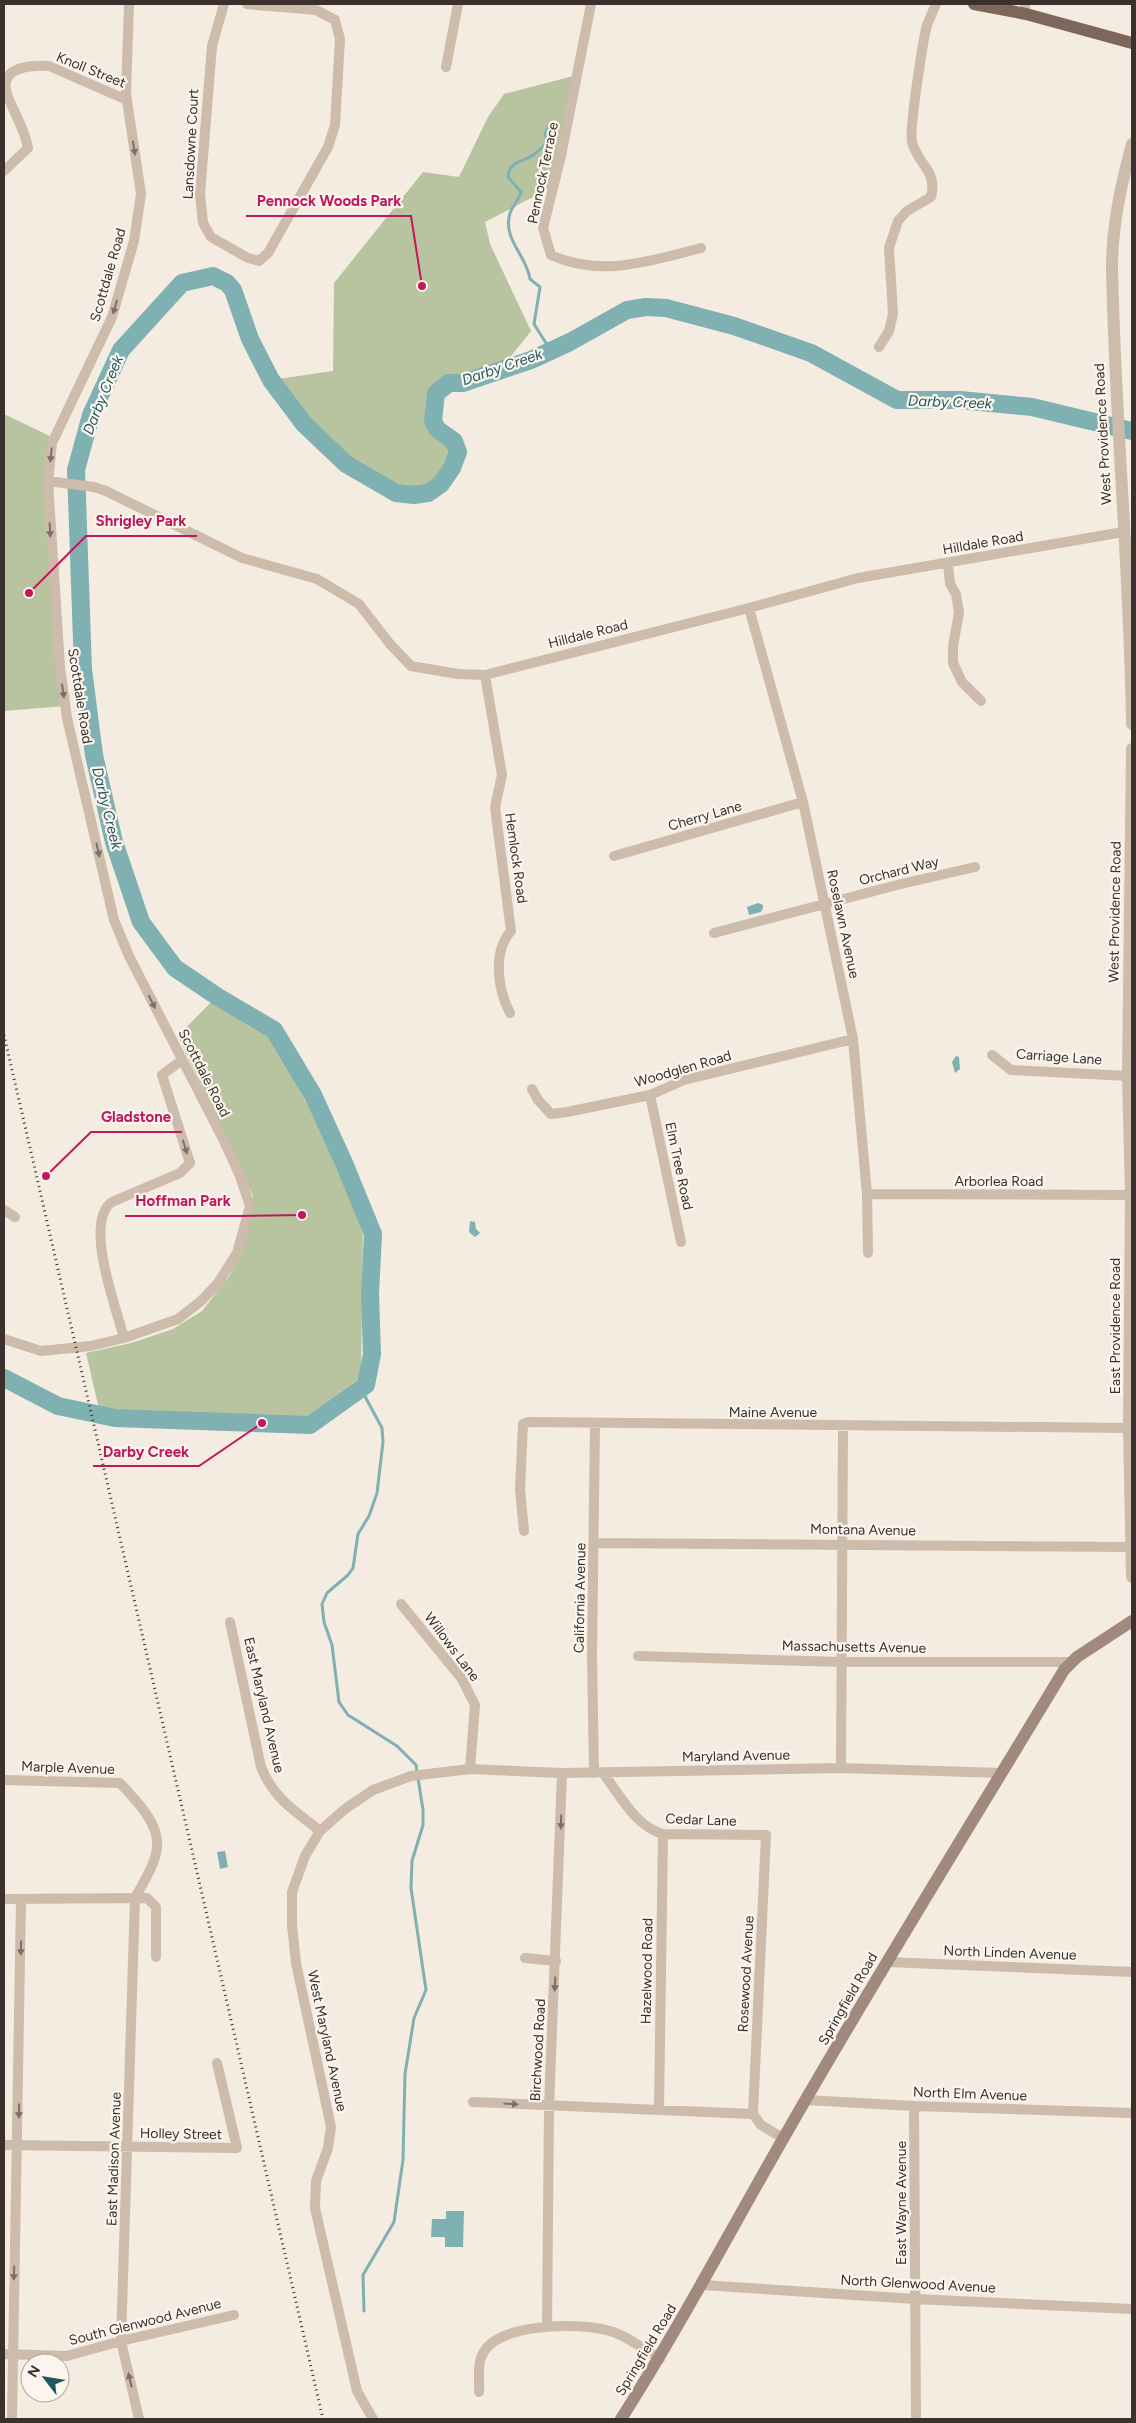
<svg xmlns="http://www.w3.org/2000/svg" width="1136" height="2423" viewBox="0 0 1136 2423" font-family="Figtree,sans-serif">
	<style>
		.green { fill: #b8c4a0 }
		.water { fill: #7fb0b2 }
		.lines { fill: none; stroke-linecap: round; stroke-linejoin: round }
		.stream { stroke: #7fb0b2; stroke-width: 3 }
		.river { stroke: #7fb0b2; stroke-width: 18 }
		.minor { stroke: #cdbbac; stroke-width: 10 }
		.tertiary { stroke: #cdbbac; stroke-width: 12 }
		.secondary { stroke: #a18a7d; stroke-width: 12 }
		.primary { stroke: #7d675c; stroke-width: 12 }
		.rail { stroke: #3b302b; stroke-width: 3; stroke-dasharray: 1 4; stroke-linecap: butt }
		.oneway { fill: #7d6f65 }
		.labels { text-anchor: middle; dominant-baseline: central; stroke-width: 4.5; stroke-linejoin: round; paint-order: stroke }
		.street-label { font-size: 14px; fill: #3b302b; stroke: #fbf5ee }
		.water-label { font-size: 15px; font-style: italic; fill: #1f5a5e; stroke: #fbf5ee }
		.leader { fill: none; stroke: #c2185b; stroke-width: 2 }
		.callout-dot { fill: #c2185b; stroke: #fbf5ee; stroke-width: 2 }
		.callout-label { font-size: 15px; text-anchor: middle; font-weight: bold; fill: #c2185b; stroke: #fbf5ee; stroke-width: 4.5; stroke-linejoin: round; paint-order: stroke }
	</style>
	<rect width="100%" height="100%" fill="#f4ebe1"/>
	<path class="green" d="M577,75l-23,111 -69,36 5,22 41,87 -31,39 -37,13h-14l-13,10 -3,28 4,8 17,12 4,11c-4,11 -8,22 -16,31 -36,40 -115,-32 -138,-60 -12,-14 -22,-29 -33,-43l62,-9 1,-88 89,-111 36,5 29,-60 16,-23z
		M4,414l50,24 -6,43 17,225 -61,5z
		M214,999l57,35 63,122 29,78 -2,143 -56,41 -206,-9 -13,-56 45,-10 42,-14 29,-18 28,-36 9,-20 14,-59 -75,-160z"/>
	<path class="water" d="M758,903l5,2v3l-2,4 -12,3 -2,-8z
		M956,1056l3,1 1,12 -5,4 -3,-11z
		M470,1221l5,1 1,7 4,4 -5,4 -6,-5z
		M225,1851l3,16 -8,2 -3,-17z
		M446,2211h18l-1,36h-18v-10h-14l1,-18h14z"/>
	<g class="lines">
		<path class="stream" d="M548,127l-3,7 2,7c-4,6 -8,10 -14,14 -10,7 -25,7 -25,22l13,15c-2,8 -8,13 -11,21 -8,26 17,43 20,66l10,8 -6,37 17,27
			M361,1389l21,39 1,14 -6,51 -8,23 -11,18 -5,34 -5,7 -21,18 -5,11 2,18 8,23 7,57 9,13 49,31 19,19 7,45v15l-11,36 -1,27 15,102 -12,28 -9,56 -2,86 -9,62 -31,53 1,36"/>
		<path class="river" d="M4,1378l54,28 57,12 195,7 56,-40 6,-31 -2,-60 3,-60 -29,-71 -31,-68 -39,-65 -56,-33 -43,-29 -34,-46 -27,-80 -20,-87 -11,-86 -7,-199 15,-55 30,-65 61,-67 31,-7 14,7 6,7 17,49 21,41 33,44 42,40 50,29 18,2 14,-2 13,-9 11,-16 6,-16 -4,-11 -17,-12 -4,-8 3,-28 13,-10h14l68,-23 39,-18 57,-32 19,-3 20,1 68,18 77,27 86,47h63l72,7 100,24"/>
		<path class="minor" d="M224,4l-12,42 -12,148 3,29 8,14 37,21 11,3 9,-8 60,-106 7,-22 5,-86 -5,-19 -19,-10 -69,-6
			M591,4l-30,152 -18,72 8,27c50,23 99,6 150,-7
			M1025,4l1,10
			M446,67l12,-63
			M4,171l24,-23c-4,-23 -17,-38 -22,-58 -6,-24 29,-25 43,-24l78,34
			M879,347l10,-16 4,-17 -4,-66 9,-27 9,-10 24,-14c7,-26 -13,-32 -19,-55 -3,-12 11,-102 15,-117 3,-7 6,-14 9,-21
			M48,481l46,6 12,4 136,67 75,21 42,25 31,40 21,22 47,8 27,1 264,-67 109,-30 265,-46
			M948,564l2,20 6,10 3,19 -6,33v17l9,19 19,19
			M749,608l54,194 50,237 14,155 1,59
			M485,675l17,100 -7,32 16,124c-19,21 -13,59 -1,82
			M614,856l189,-54
			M714,933l187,-49 74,-17
			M992,1055l19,15 117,6
			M532,1089l6,11 13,14 16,-2 83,-17 34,-15 169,-41
			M650,1095l31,147
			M867,1194l264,1
			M4,1210l11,7
			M124,1338c-7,-28 -41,-116 -12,-136l68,-29 10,-10 -28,-88 20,-15
			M4,1339l37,12 50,-5 33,-8 54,-19 23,-18 17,-18 19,-30 13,-47 -10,-30 -17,-37 -94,-183 -15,-36 -47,-202 -7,-51 -12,-186 4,-38 60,-126 22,-76 7,-47 -15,-100 3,-90
			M524,1531l-4,-41 3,-66 5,-2 601,6
			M595,1543l536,4
			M401,1604l61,75 13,26 -5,64
			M230,1622l31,145c13,32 33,43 59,64
			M638,1656l204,6h228
			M841,1768l2,-342
			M594,1773l-2,-118 3,-231
			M603,1773c17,22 32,53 60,61l103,1 -13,279
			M4,1780l116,3c15,17 40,40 37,65 -2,17 -14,35 -22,50l-14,443 18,78
			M4,1899l143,-1 9,9v50
			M525,1958l31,3
			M887,1962l245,10
			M806,2100l108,6 218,7
			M473,2102l280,12 8,11 22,13
			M914,2106l2,313
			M659,2109l4,-275
			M4,2145l233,3 -20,-85
			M703,2285l212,14 217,10
			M547,2327l2,-220 13,-334
			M4,2354l63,2 54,-15 113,-26
			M479,2392c1,-10 -2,-25 2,-34 11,-36 99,-36 129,-27 17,5 34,18 50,28
			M12,2419l9,-519
			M373,2419l-16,-28 -42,-183 1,-27 12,-33 3,-21 -35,-164 -4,-38v-33l13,-36 15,-25 25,-22 28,-19 38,-14 59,-7 92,4 279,-5 161,5"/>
		<path class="tertiary" d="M1132,144c-11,41 -20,82 -20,124 3,152 18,304 20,456
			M1132,749l-4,327 3,119 -2,233 3,149"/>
		<path class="secondary" d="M621,2419c58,-91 108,-186 162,-280 90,-158 187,-313 281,-469l13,-13 55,-36"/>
		<path class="primary" d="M974,4l52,10 106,29"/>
		<path class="rail" d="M4,1035l319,1384"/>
	</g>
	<defs><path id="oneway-solid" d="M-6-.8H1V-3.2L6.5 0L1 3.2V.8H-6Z" transform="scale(1.25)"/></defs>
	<g class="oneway">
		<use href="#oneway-solid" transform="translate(134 148) rotate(81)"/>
		<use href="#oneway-solid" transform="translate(115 307) rotate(106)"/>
		<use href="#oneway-solid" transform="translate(51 455) rotate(96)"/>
		<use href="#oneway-solid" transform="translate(50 530) rotate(87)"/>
		<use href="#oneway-solid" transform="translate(63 691) rotate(82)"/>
		<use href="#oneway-solid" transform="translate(98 850) rotate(77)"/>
		<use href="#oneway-solid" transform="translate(152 1002) rotate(63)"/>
		<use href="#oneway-solid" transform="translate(185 1147) rotate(73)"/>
		<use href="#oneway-solid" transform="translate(561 1822) rotate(92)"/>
		<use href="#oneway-solid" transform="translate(21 1948) rotate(91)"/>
		<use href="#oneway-solid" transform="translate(555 1984) rotate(93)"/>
		<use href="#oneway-solid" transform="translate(511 2104) rotate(4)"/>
		<use href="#oneway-solid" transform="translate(19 2111) rotate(91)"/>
		<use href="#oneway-solid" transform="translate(14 2273) rotate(92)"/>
		<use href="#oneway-solid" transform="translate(130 2380) rotate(-103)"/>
	</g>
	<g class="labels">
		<g class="street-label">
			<text transform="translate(91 70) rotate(22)">Knoll Street</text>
			<text transform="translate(191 144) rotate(-87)">Lansdowne Court</text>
			<text transform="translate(543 173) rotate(-78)">Pennock Terrace</text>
			<text transform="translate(108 275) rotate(-74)">Scottdale Road</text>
			<text transform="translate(1103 434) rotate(-93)">West Providence Road</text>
			<text transform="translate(983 543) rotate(-10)">Hilldale Road</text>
			<text transform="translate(588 634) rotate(-14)">Hilldale Road</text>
			<text transform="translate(80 696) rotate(81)">Scottdale Road</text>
			<text transform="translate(705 816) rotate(-16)">Cherry Lane</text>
			<text transform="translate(516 858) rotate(82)">Hemlock Road</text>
			<text transform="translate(899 871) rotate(-14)">Orchard Way</text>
			<text transform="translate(1115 912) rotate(-89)">West Providence Road</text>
			<text transform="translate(843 924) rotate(78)">Roselawn Avenue</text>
			<text transform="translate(1059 1057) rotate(4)">Carriage Lane</text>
			<text transform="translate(683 1069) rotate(-16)">Woodglen Road</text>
			<text transform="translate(204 1073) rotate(63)">Scottdale Road</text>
			<text transform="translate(679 1166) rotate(78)">Elm Tree Road</text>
			<text x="999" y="1181">Arborlea Road</text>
			<text transform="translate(1115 1326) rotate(-90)">East Providence Road</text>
			<text x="773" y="1412">Maine Avenue</text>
			<text transform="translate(863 1530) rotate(1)">Montana Avenue</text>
			<text transform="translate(580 1598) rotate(-89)">California Avenue</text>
			<text transform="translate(452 1647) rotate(53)">Willows Lane</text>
			<text transform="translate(854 1647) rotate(1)">Massachusetts Avenue</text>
			<text transform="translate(264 1705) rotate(77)">East Maryland Avenue</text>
			<text transform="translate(736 1756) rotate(-1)">Maryland Avenue</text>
			<text transform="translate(68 1768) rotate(2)">Marple Avenue</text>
			<text transform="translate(701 1820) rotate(2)">Cedar Lane</text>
			<text transform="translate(1010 1953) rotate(2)">North Linden Avenue</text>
			<text transform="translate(647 1971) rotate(-89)">Hazelwood Road</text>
			<text transform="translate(746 1974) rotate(-87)">Rosewood Avenue</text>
			<text transform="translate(848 1999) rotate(-60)">Springfield Road</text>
			<text transform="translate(327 2041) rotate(78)">West Maryland Avenue</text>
			<text transform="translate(538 2050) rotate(-87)">Birchwood Road</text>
			<text transform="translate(970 2094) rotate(2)">North Elm Avenue</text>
			<text transform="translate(181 2134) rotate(1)">Holley Street</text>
			<text transform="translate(114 2159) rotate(-88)">East Madison Avenue</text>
			<text transform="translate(901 2203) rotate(-90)">East Wayne Avenue</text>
			<text transform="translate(918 2284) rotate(3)">North Glenwood Avenue</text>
			<text transform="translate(145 2322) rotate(-14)">South Glenwood Avenue</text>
			<text transform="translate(646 2350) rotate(-59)">Springfield Road</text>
		</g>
		<g class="water-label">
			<text transform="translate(502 367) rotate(-19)">Darby Creek</text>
			<text transform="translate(103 395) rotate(-68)">Darby Creek</text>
			<text transform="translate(950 402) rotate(2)">Darby Creek</text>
			<text transform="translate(107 808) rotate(76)">Darby Creek</text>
		</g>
	</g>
	<path class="leader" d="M422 286L411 216H246M29 593L86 536H197M46 1176L91 1132H182M302 1215L241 1216H125M262 1423L199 1466H93"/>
	<g class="callout-dot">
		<circle cx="422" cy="286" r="5"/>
		<circle cx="29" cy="593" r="5"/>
		<circle cx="46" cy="1176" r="5"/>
		<circle cx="302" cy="1215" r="5"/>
		<circle cx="262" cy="1423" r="5"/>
	</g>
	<g class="callout-label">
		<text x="329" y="206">Pennock Woods Park</text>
		<text x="141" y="526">Shrigley Park</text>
		<text x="136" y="1122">Gladstone</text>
		<text x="183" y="1206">Hoffman Park</text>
		<text x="146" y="1457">Darby Creek</text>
	</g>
	<rect width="1136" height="2423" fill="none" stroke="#3b302b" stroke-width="10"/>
	<g transform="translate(45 2378) rotate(301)"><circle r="24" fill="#fbf5ee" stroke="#aea6a0"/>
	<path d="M0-4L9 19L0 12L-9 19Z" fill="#1f5a5e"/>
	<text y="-8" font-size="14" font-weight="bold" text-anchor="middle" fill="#3b302b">N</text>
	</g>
</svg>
